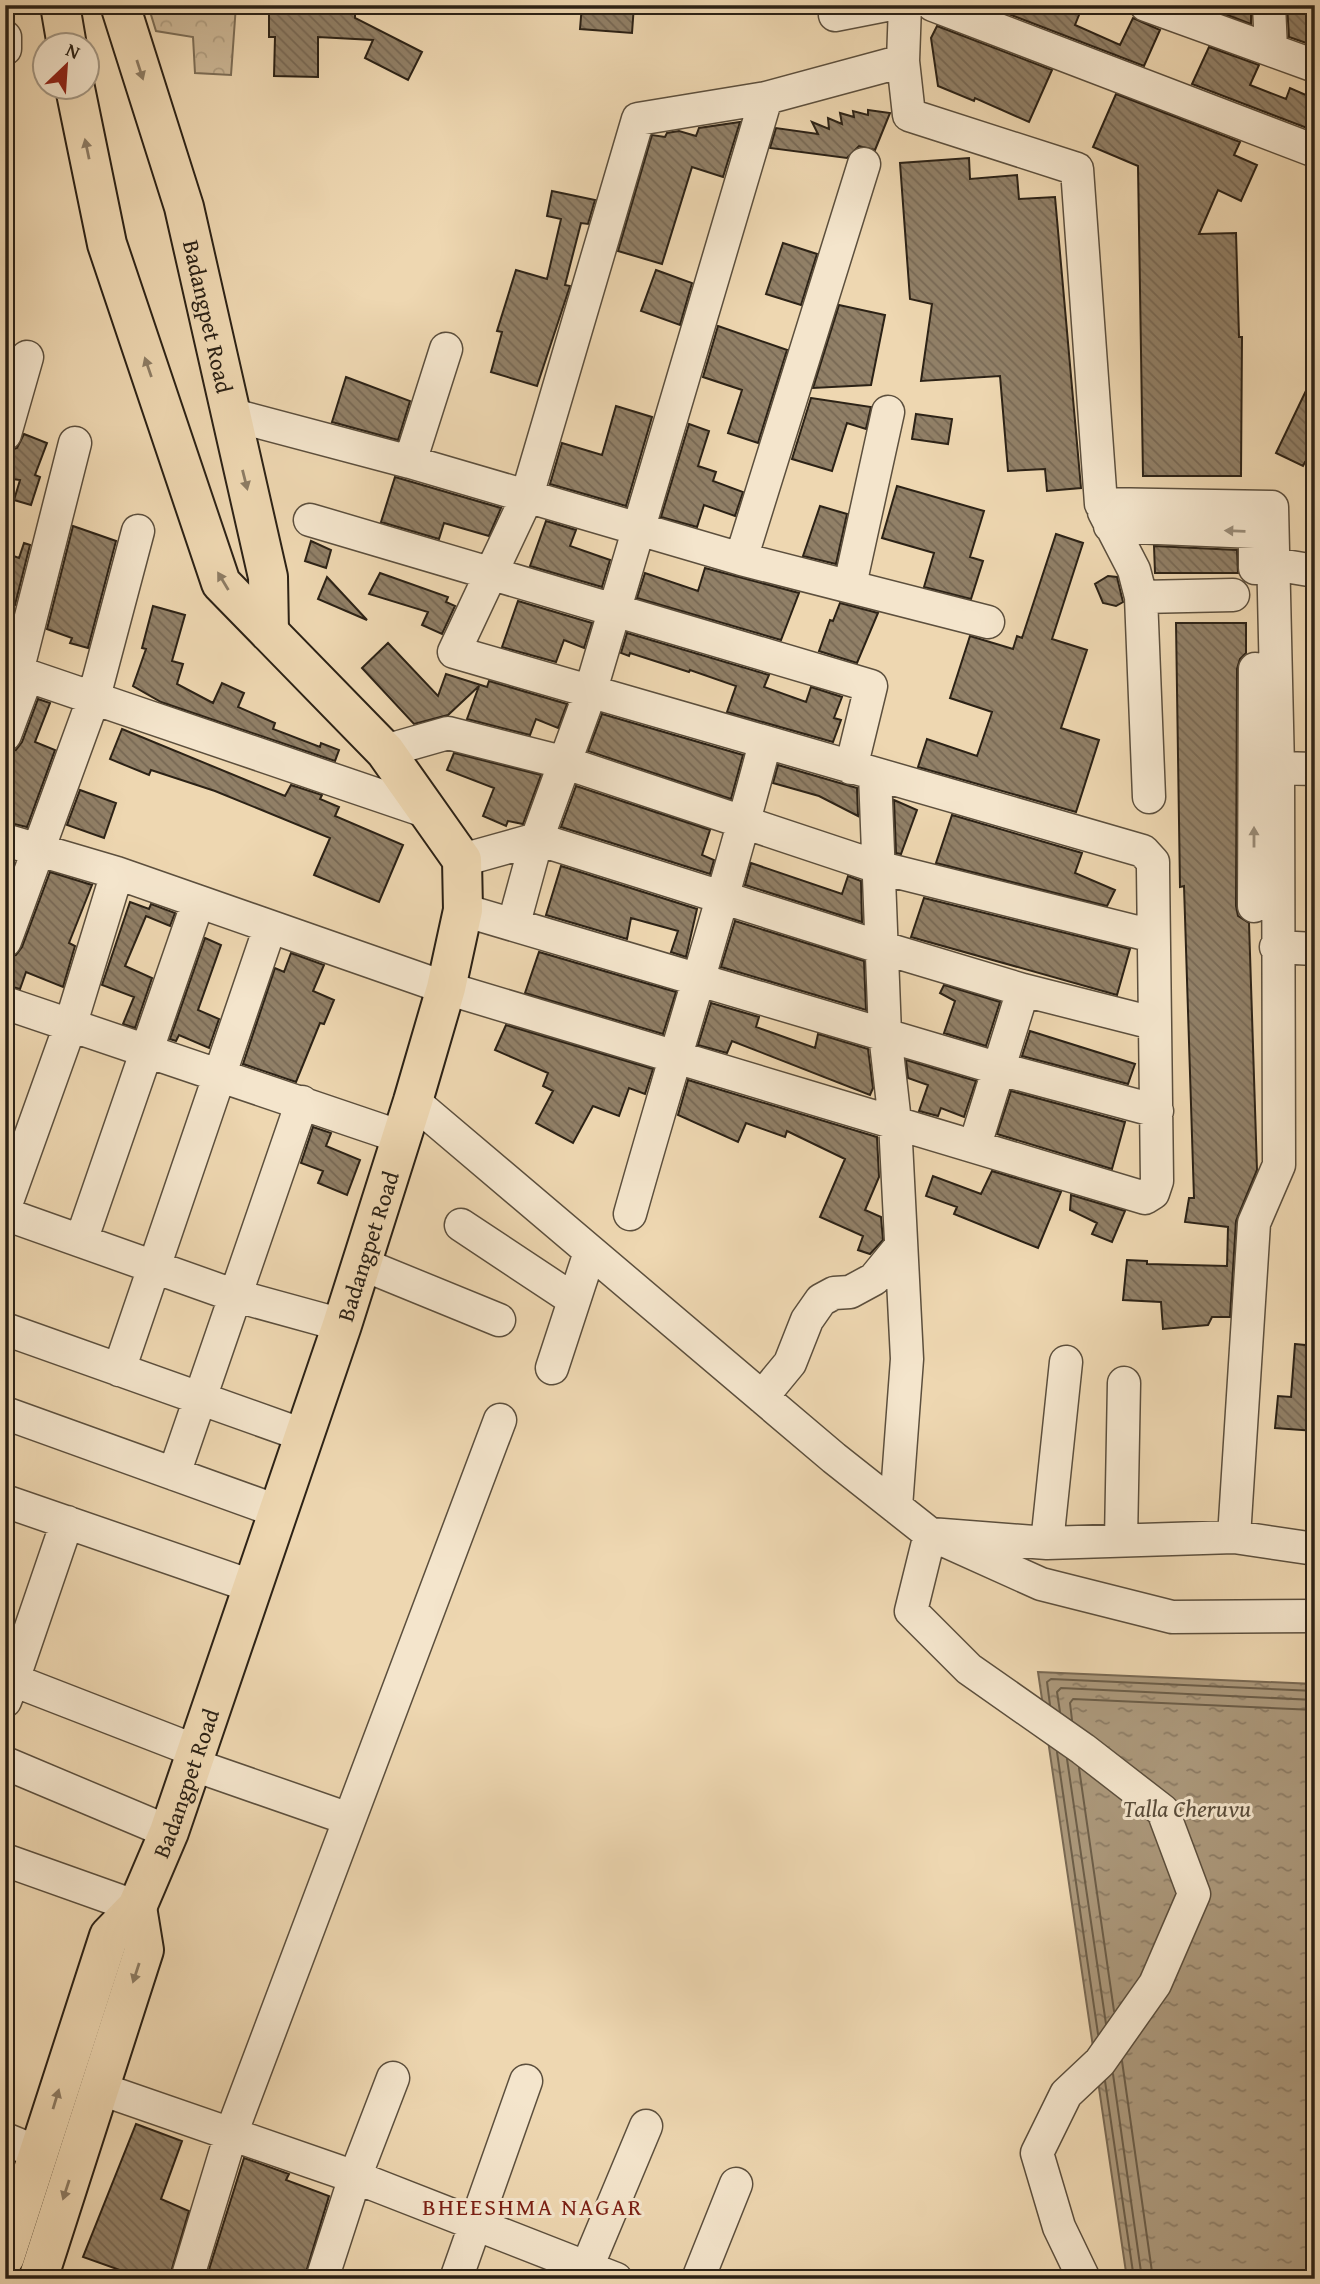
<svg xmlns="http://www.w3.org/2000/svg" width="1320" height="2284" viewBox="0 0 1320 2284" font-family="'Gentium Book Plus',serif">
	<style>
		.forest { fill: url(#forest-crowns); stroke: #7c6d56; stroke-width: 2 }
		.water { fill: url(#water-ripples); stroke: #796953; stroke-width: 2 }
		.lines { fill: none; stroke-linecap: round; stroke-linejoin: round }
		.shore { stroke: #6c5e49; stroke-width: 2 }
		.building { fill: url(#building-back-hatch); stroke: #2c2216; stroke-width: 2 }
		.minor-casing { stroke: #5c4f3d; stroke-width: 35 }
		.major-casing { stroke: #2c2216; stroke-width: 42 }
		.minor { stroke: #f4e5cc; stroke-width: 32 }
		.major { stroke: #eed7b1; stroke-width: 38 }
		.oneway { fill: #8d7c64 }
		.oneway2 { fill: #9a8d7a }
		.labels { text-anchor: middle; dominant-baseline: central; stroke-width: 6; stroke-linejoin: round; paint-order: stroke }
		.street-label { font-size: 23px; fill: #2c2216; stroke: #f4e5cc }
		.water-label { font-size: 24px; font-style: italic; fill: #594c3a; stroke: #f4e5cc }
		.neighbourhood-label { font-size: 24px; letter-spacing: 2px; fill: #7a1f14; stroke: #f4e5cc }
	</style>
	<defs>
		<pattern id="forest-crowns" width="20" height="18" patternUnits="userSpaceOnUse" patternTransform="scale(1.75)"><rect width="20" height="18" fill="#cdb897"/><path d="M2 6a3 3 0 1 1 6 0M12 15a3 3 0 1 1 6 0" fill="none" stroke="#b09e81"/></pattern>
		<pattern id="water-ripples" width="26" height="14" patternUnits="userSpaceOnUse" patternTransform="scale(1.75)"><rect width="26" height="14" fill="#ac997c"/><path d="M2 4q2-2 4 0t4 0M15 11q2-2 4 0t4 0" fill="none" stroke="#8c7c65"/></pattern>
		<pattern id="building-back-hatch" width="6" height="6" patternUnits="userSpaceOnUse" patternTransform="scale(1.75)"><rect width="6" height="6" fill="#918067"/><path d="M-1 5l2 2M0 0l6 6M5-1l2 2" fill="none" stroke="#776854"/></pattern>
	</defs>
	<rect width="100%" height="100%" fill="#eed7b1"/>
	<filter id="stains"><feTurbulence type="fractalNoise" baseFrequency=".00286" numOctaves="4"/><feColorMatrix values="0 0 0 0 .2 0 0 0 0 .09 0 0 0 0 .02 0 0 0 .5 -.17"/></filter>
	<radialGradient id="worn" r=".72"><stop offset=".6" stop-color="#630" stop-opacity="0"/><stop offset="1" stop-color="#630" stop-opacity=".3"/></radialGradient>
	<path class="forest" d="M148,5h88l-5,70 -36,-2 -2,-36 -37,-6z"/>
	<path class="water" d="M1038,1672l277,12v595h-188z"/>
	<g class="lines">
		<path class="shore" d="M1050,1705l-3,-23 4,-3 264,12
			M1060,1712l-3,-20 4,-4 254,12
			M1072,1720l-2,-17 3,-4 242,11
			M1057,1752l41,282
			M1067,1759l39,265
			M1079,1768l35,243
			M1122,2061l31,218
			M1113,2074l29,205
			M1105,2081l29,198"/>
	</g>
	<path class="building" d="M269,5h86v13l67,34 -14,28 -43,-22 8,-18 -55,-3v40l-44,-1 1,-39h-6z
		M582,5h52l-2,28 -52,-4z
		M985,5h98l-8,20 45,20 13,-27 27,12 -16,36z
		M1201,5h50v19z
		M1287,5h28v41l-26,-9z
		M937,26l115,44 -23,52 -54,-24 -1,3 -36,-15 -7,-48z
		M1209,47l50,18 -9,20 36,14 4,-11 25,11v32l-123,-47z
		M1116,94l124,48 -6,13 23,10 -16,36 -23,-11 -19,44 37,-1 3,104h3l-1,139h-98l-5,-310 -45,-19z
		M868,110l22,3 -15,37 -16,-4 -12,12 -77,-10 6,-20 42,6 -6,-12 17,7 -1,-11 14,6 -2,-11 14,4 -1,-6 15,4z
		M740,122l-17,55 -31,-10 -30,97 -44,-13 34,-116 13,2 2,-4 12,-2 17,5 3,-8z
		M969,158l1,21 47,-4 2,24 36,-2 26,291 -34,3 -2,-22 -37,2 -8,-95 -79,5 11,-77 -22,-5 -10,-136z
		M552,191l43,9 -7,24 -7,-1 -16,62 5,1 -33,100 -46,-14 11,-40 -5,-1 19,-61 31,9 14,-60 -14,-3z
		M783,243l34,11 -16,51 -35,-11z
		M656,270l36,13 -12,42 -39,-14z
		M839,305l46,10 -14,70 -58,3z
		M718,326l69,24 -29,93 -30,-10 14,-43 -39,-13z
		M1315,372v94l-10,-4 -2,4 -27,-13z
		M346,377l64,24 -12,39 -66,-18z
		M811,398l60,9 -5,22 -19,-6 -15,48 -40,-12z
		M616,406l36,11 -26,89 -76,-22 12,-41 40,12z
		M916,414l36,5 -4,25 -36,-5z
		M689,424l20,7 -11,35 18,6 -3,9 30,11 -8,24 -31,-11 -7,22 -36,-10z
		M24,434l23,9 -12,32 5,2 -9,28 -17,-5 6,-20 -15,-2v-26l12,-4z
		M395,477l58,17 48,14 -12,28 -45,-13 -5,16 -58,-17z
		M897,486l87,25 -14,46 13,4 -12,38 -47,-12 10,-34 -52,-15z
		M820,506l27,8 -11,50 -33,-8z
		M546,521l30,9 -6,16 40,14 -8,27 -72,-21z
		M73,526l43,15 -28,107 -18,-5 2,-5 -25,-9z
		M1056,534l27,9 -31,96 35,11 -26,78 38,12 -23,72 -158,-45 9,-28 50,17 15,-44 -42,-14 20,-62 43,13 4,-13 5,2z
		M311,541l20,9 -5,18 -21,-7z
		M24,543l6,2 -15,60 -10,-3v-49l14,5z
		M1154,546l83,4 1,23h-83z
		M705,568l94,25 -18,47 -144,-42 8,-25 53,18z
		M380,573l68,24 -2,5 9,4 -13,28 -20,-9 6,-13 -59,-18z
		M1108,576l9,1 6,25 -7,4 -13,-3 -8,-19z
		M327,577l40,43 -49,-21z
		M518,601l74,22 -8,25 -20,-8 -8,22 -54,-15z
		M840,603l38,10 -21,50 -38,-12 11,-31 3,1z
		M153,606l32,9 -13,46 11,3 -6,20 36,19 9,-20 22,10 -6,14 37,16 -2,6 47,18 1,-4 18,7 -4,11 -174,-59 -28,-16 13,-37 -4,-1z
		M1176,623h70v30l-6,6 -3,10 -1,237 2,10 11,7 8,247 -21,51 -6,96h-18l-4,8 -45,4 -2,-27 -38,-2 4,-40 20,1v3l80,2 1,-39 -43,-5 4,-24h5l-10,-312 -4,1z
		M627,633l142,42 -5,12 42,15 5,-15 31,10 -8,21 7,2 -8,22 -106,-30 9,-26 -46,-16 -1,2 -59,-19 -1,3 -8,-3z
		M388,643l50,53 8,-22 41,13 2,-6 78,23 -9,24 -22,-9 -6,16 -63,-16 12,-33 -31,29 -34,9 -52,-56z
		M38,699l12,4 -15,39 20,8 -28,77 -22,-5v-69l11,-3 6,-8z
		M602,714l141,41 -12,44 -143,-48z
		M122,729l163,67 6,-11 31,10 -2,4 19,8 -4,9 68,29 -24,57 -65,-27 16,-37 -115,-47 -64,-21 -2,5 -39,-16z
		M454,753l87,22 -18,49 -15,-3 -2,5 -23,-10 11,-28 -47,-18z
		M778,765l79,23 1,28 -39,-20 -46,-13z
		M576,786l134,44 -8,25 12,5 -4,14 -149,-47z
		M80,790l36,13 -12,35 -37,-13z
		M894,800l23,10 -16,44 -5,-1z
		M952,815l130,38 -7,20 40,17 -8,16 -171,-43z
		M5,859l9,3 -9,25z
		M751,863l91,31 6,-18 13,5 1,41 -117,-37z
		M561,866l136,43 -11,48 -15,-5 7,-21 -47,-13 -4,21 -81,-24z
		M50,872l42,13 -23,58 6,3 -12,41 -37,-15 -6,17 -15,-4v-26l11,-4 6,-8z
		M924,898l206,51 -13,46 -206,-58z
		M130,902l19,7 2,-5 24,9 -5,13 -24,-10 -21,50 27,12 -17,50 -12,-4 11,-27 -32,-12z
		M735,921l129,40 2,49 -145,-43z
		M205,938l16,7 -23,65 21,9 -10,29 -30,-13 -3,6 -6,-2z
		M539,952l137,40 -13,42 -138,-41z
		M291,953l33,12 -11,26 21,9 -10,24 -4,-1 -24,59 -53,-18 32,-96 9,4z
		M944,985l56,17 -14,44 -42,-13 11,-32 -15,-8z
		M711,1003l48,14 -3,10 59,21 3,-14 50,15 5,39 -3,7 -138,-54 -5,12 -29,-8z
		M506,1025l147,44 -8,25 -16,-6 -10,28 -26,-10 -20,37 -37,-20 17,-32 -10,-5 5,-13 -53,-23z
		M1030,1031l105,33 -7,20 -106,-28z
		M906,1060l70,21 -12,36 -23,-9 -3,8 -19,-5 9,-26 -20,-7z
		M688,1080l189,57 2,40 -14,33 16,7 2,23 -13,14 -12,-4 5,-14 -43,-19 25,-58 -58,-28 -2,6 -39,-14 -8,19 -60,-27z
		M1011,1091l114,31 -13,47 -115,-35z
		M313,1127l18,6 -5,13 34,14 -13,35 -29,-12 5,-12 -22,-8z
		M992,1171l69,21 -23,56 -84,-34 3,-7 -31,-11 7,-20 48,18z
		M1071,1195l54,16 -13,31 -20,-8 5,-11 -27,-13z
		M1295,1344l20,2v85l-40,-3 3,-32 13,1z
		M136,2124l46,17 -21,58 28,12 -20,68h-24l-62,-22z
		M244,2158l45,16 -3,6 43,16 -25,83h-98z"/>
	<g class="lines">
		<defs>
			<path id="minor" d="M905,5l-2,56 6,54 168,54 24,335 171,3 6,261 1,397 -25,58 -20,314 -187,6 -117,-9 -19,77 58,58 114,80 80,62 31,83 -39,90 -55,78 -34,32 -29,59 22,74 25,52
				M933,5l382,146
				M1146,5l169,61
				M1269,5l2,44
				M835,15l51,-10
				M5,37v12
				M766,98l137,-37
				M229,414l181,48 331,97 247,63
				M5,434l22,-77
				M410,462l36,-113
				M1104,512l30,58 7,27 8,200
				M310,520l561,166 -20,82
				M1110,526l145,6v36
				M741,559l123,-395
				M1273,564l42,7
				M850,585l38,-173
				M1141,597l92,-2
				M5,668l426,145
				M17,672l58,-229
				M5,735l22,-59
				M385,751l63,-18 118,30 315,105 272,68
				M1278,768l37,1
				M875,774l10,260 10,88 12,237 -11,148
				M5,840l112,33 329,115 699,210 8,-5 4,-12 -4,-312v-7l-10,-11 -689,-199 72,-153 112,-380 128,-21 -176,595 -53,146 -23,84
				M462,860l75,-21 346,109 140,42 130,33
				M1254,906l1,-237
				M463,910l537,159 157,42
				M5,941l89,-244 44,-166
				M1276,947l39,2
				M5,1003l396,134
				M413,1101l421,357 96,76 111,50 131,33 143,-1
				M975,1145l48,-155
				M5,1207l66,-184 46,-150
				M5,1214l228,81 109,30
				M630,1214c44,-157 94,-313 135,-471
				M461,1225l113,75
				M81,1241l117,-339
				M362,1264l137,56
				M5,1329l298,106
				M552,1368l38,-116
				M119,1370l151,-443
				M762,1397l28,-34 17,-43 14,-20 13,-7 16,-1 24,-13 27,-33
				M5,1413l272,98
				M174,1474l128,-372
				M5,1501l246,85
				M1234,1537l81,12
				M1121,1540l3,-157
				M1047,1543l19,-181
				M13,1680l54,-158
				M5,1701l8,-21 183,71
				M5,1763l164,69
				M191,1764l158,55
				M5,1860l132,47
				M98,2088l257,89 261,102
				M5,2139l34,14
				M187,2279l44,-145 269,-714
				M322,2279l33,-102 38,-99
				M456,2279l70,-198
				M582,2279l64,-153
				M698,2279l38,-95"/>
			<g id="major">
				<path d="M60,5l7,41"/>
				<path id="s1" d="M120,5l64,202 84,370 1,55"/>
				<path id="s2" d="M5,2257l104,-321 28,-29 32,-75 173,-507 71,-224 33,-113 17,-78 -1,-50 -77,-109 -164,-168 -114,-339 -32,-156"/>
				<path d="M38,2279l106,-329 -7,-43"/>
			</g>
		</defs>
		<use href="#minor" class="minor-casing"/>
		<use href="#major" class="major-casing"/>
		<use href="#minor" class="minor"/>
		<use href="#major" class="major"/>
	</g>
	<defs><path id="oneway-solid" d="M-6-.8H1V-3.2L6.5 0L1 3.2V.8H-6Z" transform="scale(1.75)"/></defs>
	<g class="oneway">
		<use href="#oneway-solid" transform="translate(140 70) rotate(72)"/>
		<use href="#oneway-solid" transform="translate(87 149) rotate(-102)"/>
		<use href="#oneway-solid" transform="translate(148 367) rotate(-109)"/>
		<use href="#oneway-solid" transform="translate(245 480) rotate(76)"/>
		<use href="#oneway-solid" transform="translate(223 581) rotate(-121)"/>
		<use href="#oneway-solid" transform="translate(136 1973) rotate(108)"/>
		<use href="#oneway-solid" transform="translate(56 2099) rotate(-73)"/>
		<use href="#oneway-solid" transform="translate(66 2190) rotate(108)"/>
	</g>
	<g class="oneway2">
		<use href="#oneway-solid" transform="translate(1235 531) rotate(-178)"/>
		<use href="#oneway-solid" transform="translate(1254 837) rotate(-90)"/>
	</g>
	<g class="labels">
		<g class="street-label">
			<text stroke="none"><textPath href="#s1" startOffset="324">Badangpet Road</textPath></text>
			<text stroke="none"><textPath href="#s2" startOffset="1078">Badangpet Road</textPath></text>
			<text stroke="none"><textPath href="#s2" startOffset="511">Badangpet Road</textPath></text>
		</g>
		<g class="water-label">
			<text x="1187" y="1808">Talla Cheruvu</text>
		</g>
		<g class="neighbourhood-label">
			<text x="533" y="2206">BHEESHMA NAGAR</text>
		</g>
	</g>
	<rect width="1320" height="2284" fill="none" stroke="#eed7b1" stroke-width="28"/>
	<rect x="7" y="7" width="1306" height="2270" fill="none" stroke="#2c2216" stroke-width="3.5"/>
	<rect x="14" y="14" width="1292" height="2256" fill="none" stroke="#2c2216" stroke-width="2"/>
	<g transform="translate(66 66) rotate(25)"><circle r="33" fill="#f4e5cc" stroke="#a49783" stroke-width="2"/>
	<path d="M0-5L12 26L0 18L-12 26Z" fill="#8f2418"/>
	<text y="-10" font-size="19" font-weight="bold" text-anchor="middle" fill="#2c2216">N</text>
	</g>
	<rect width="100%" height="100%" filter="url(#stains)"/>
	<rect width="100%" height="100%" fill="url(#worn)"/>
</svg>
